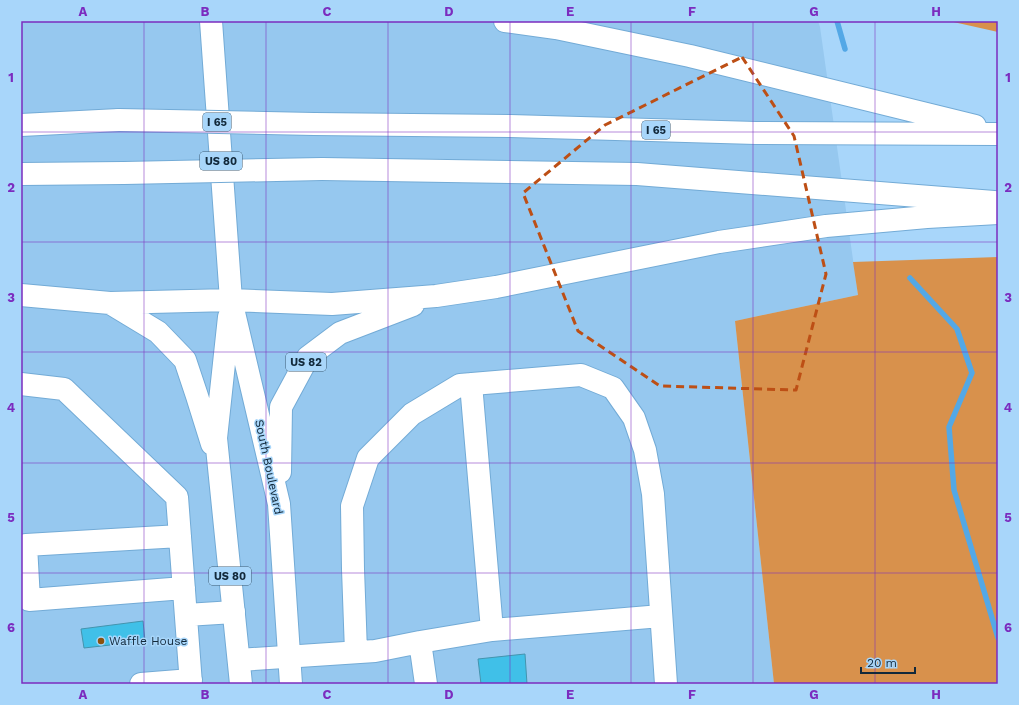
<svg xmlns="http://www.w3.org/2000/svg" width="1019" height="705" viewBox="0 0 1019 705" font-family="'Work Sans',sans-serif">
	<style>
		.built { fill: #96c8ef }
		.green { fill: #d8914c }
		.lines { fill: none; stroke-linecap: round; stroke-linejoin: round }
		.stream { stroke: #53a8e6; stroke-width: 5.5 }
		.building { fill: #40c0e8; stroke: #4494ae }
		.minor-casing { stroke: #73abd6; stroke-width: 24 }
		.highway-casing { stroke: #73abd6; stroke-width: 24 }
		.minor { stroke: #fff; stroke-width: 22 }
		.highway { stroke: #fff; stroke-width: 22 }
		.highway-bridge-casing { stroke: #73abd6; stroke-width: 24; stroke-linecap: butt }
		.highway-bridge { stroke: #fff; stroke-width: 22 }
		.marked { fill: none; stroke: #bd4f15; stroke-width: 3; stroke-dasharray: 8 5; stroke-linejoin: round }
		.grid { fill: none; stroke: #7b2cbf; stroke-width: 1; stroke-opacity: 0.55 }
		.poi-dot { fill: #8c520c; stroke: #a8d6fa; stroke-width: 1.5 }
		.labels { text-anchor: middle; dominant-baseline: central; stroke-width: 3; stroke-linejoin: round; paint-order: stroke }
		.shield { fill: #a8d6fa; stroke: #3f5d74; stroke-width: 1 }
		.shield-label { font-size: 11px; font-weight: bold; fill: #12293b }
		.street-label { font-size: 12px; fill: #12293b; stroke: #a8d6fa }
		.poi-label { font-size: 12px; fill: #12293b; stroke: #a8d6fa; text-anchor: start }
		.neatline { fill: none; stroke: #7b2cbf; stroke-width: 1.5 }
		.grid-label { font-size: 13px; text-anchor: middle; font-weight: bold; fill: #7b2cbf }
	</style>
	<rect width="100%" height="100%" fill="#a8d6fa"/>
	<path class="built" d="M21,21h797l2,6 38,268 -123,26 39,363h-753z"/>
	<path class="green" d="M949,21h49v11z
		M998,257v427h-224l-39,-363 123,-26 -5,-33z"/>
	<g class="lines">
		<path class="stream" d="M837,21l8,28
			M910,278l47,51 15,44 -23,54 5,63 44,148"/>
	</g>
	<path class="building" d="M143,621l2,20 -61,7 -3,-19z
		M525,654l2,30h-46l-3,-25z"/>
	<g class="lines">
		<defs>
			<path id="minor" d="M21,384l43,5 113,108 14,187
				M471,384l21,246
				M180,536l-154,9 3,55 155,-12
				M186,615l48,-3
				M420,642l72,-12 169,-14
				M356,652l-3,-83 -1,-63 16,-48 44,-44 48,-29 121,-10 32,13 21,30 11,32 8,44 13,190
				M239,660l136,-9 45,-9 6,42
				M141,684l50,-4"/>
			<path id="highway" d="M211,21l20,279 48,204 12,180
				M505,21l51,7 134,28 285,70
				M314,124l196,2 246,7 242,1
				M21,125l98,-5
				M322,169l315,5 357,28
				M21,174l103,-1
				M21,295l89,8 121,-3 101,4 104,-8 60,-9 223,-45 107,-16 101,-9 71,-4
				M110,303l48,29 27,28 12,36 15,48
				M229,317l-13,121 25,246
				M280,472l1,-65 27,-50 32,-24 73,-28"/>
		</defs>
		<use href="#minor" class="minor-casing"/>
		<use href="#highway" class="highway-casing"/>
		<use href="#minor" class="minor"/>
		<use href="#highway" class="highway"/>
		<defs>
			<path id="highway-bridge" d="M119,120l195,4
				M124,173l198,-4"/>
		</defs>
		<use href="#highway-bridge" class="highway-bridge-casing"/>
		<use href="#highway-bridge" class="highway-bridge"/>
	</g>
	<path class="marked" d="M742,57l52,79 32,138 -30,116 -136,-4 -82,-55 -55,-138 82,-68z"/>
	<path class="grid" d="M144,21v663M266,21v663M388,21v663M510,21v663M631,21v663M753,21v663M875,21v663M21,132h977M21,242h977M21,352h977M21,463h977M21,573h977"/>
	<circle class="poi-dot" cx="101" cy="641" r="4"/>
	<g class="labels">
		<g class="shield">
			<rect x="203" y="113" width="28" height="18" rx="3"/>
			<rect x="642" y="121" width="28" height="18" rx="3"/>
			<rect x="200" y="152" width="42" height="18" rx="3"/>
			<rect x="286" y="353" width="40" height="18" rx="3"/>
			<rect x="209" y="567" width="42" height="18" rx="3"/>
		</g>
		<g class="shield-label">
			<text x="217" y="122">I 65</text>
			<text x="656" y="130">I 65</text>
			<text x="221" y="161">US 80</text>
			<text x="306" y="362">US 82</text>
			<text x="230" y="576">US 80</text>
		</g>
		<g class="street-label">
			<text transform="translate(269 467) rotate(78)">South Boulevard</text>
		</g>
		<g class="poi-label">
			<text x="109" y="641">Waffle House</text>
		</g>
	</g>
	<rect width="1019" height="705" fill="none" stroke="#a8d6fa" stroke-width="44"/>
	<path d="M861 667v6h54v-6" fill="none" stroke="#12293b" stroke-width="2"/>
	<text x="867" y="667" font-size="12" fill="#12293b" stroke="#a8d6fa" stroke-width="3" paint-order="stroke">20 m</text>
	<rect x="22" y="22" width="975" height="661" class="neatline"/>
	<g class="grid-label">
		<text x="83" y="16">A</text>
		<text x="205" y="16">B</text>
		<text x="327" y="16">C</text>
		<text x="449" y="16">D</text>
		<text x="570" y="16">E</text>
		<text x="692" y="16">F</text>
		<text x="814" y="16">G</text>
		<text x="936" y="16">H</text>
		<text x="11" y="82">1</text>
		<text x="1008" y="82">1</text>
		<text x="11" y="192">2</text>
		<text x="1008" y="192">2</text>
		<text x="11" y="302">3</text>
		<text x="1008" y="302">3</text>
		<text x="11" y="412">4</text>
		<text x="1008" y="412">4</text>
		<text x="11" y="522">5</text>
		<text x="1008" y="522">5</text>
		<text x="11" y="632">6</text>
		<text x="1008" y="632">6</text>
		<text x="83" y="699">A</text>
		<text x="205" y="699">B</text>
		<text x="327" y="699">C</text>
		<text x="449" y="699">D</text>
		<text x="570" y="699">E</text>
		<text x="692" y="699">F</text>
		<text x="814" y="699">G</text>
		<text x="936" y="699">H</text>
	</g>
</svg>
